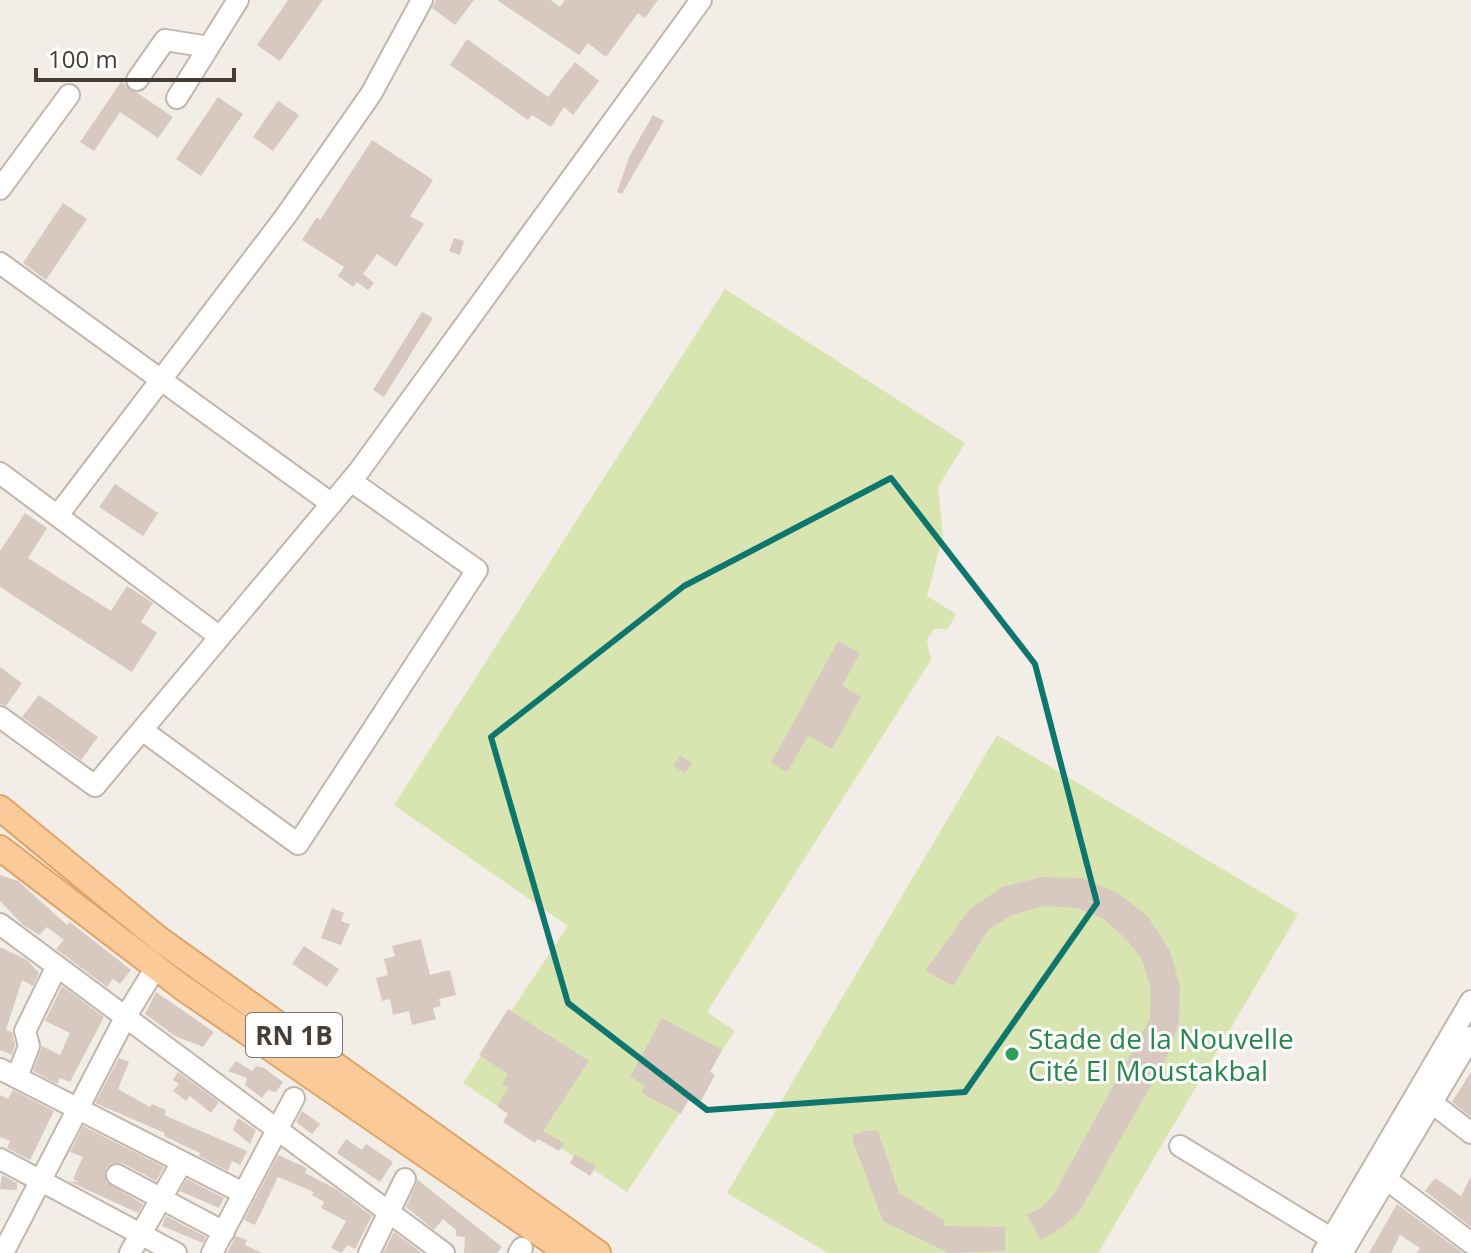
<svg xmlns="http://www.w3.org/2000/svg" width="1471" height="1253" viewBox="0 0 1471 1253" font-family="'Open Sans',sans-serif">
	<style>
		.green { fill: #d9e5b1 }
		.building { fill: #d7c9c0 }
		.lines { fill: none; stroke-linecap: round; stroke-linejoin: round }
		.minor-casing { stroke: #c1b6ad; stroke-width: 24 }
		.major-casing { stroke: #dfa469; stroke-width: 28 }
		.minor { stroke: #fff; stroke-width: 20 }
		.major { stroke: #facb99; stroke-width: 24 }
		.marked { fill: none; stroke: #0f766e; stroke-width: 6; stroke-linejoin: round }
		.leisure-dot { fill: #2e9e5b; stroke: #fff; stroke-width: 3 }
		.labels { text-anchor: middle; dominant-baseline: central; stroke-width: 6; stroke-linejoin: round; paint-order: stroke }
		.shield { fill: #fff; stroke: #7e7772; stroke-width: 2 }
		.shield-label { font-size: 26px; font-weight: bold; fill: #463d36 }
		.leisure-label { font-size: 28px; fill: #27864d; stroke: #fff; text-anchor: start }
	</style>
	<rect width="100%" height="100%" fill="#f3ede7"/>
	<path class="green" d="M725,289l240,154 -27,44 5,48 -16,61 29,18 -8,15h-14l-7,11 4,20 -224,352 28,19 -108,161 -164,-109 105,-157 -174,-121z
		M997,735l301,179 -200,339h-270l-101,-60z"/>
	<path class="building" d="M288,0h35l-43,61 -23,-16z
		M436,0h38l-19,25 -23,-17z
		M497,0h54l9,7 5,-7h93l-13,18 -7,-5 -32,44 -18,-14 -9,12z
		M467,39l81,58 27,-35 24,19 -26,34 -9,-8 -13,20 -19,-12 -4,5 -78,-55z
		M121,82l52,35 -15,21 -38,-26 -26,39 -14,-9z
		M218,97l25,17 -42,62 -25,-17z
		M278,101l21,14 -26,36 -20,-14z
		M653,115l11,6 -42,73 -5,-2 12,-35z
		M372,140l61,40 -23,36 14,8 -28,43 -19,-13 -14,20 11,9 -6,7 -11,-8 -4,5 -15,-11 6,-9 -42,-27 15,-23 3,3z
		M63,203l24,16 -41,61 -23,-17z
		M454,238l10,3 -4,14 -11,-4z
		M422,312l11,6 -49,79 -11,-7z
		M115,484l43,29 -15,23 -44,-29z
		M25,513l22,15 -19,30 83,53 16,-25 26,17 -12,19 16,11 -25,39 -132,-85v-36z
		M838,641l22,12 -18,33 19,11 -29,52 -24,-13 -21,36 -16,-9z
		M0,667l22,16 -16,23 -6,-2z
		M39,695l59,42 -17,23 -59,-43z
		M680,755l12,8 -7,10 -12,-7z
		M0,875l18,6 49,44 3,-3 61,48 -11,14 -7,-5 -6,8 -51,-38 8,-9 -17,-13 -8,8 -17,-11 -22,-23z
		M1041,877l40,1 37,15 30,24 21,32 11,36 -1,38 -13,36 -87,153 -16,15 -22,13 -14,-25 14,-7 13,-14 96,-175 1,-31 -10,-30 -14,-18 -23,-21 -27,-11 -34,-2 -31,9 -24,15 -35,56 -28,-15 44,-61 33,-23z
		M332,908l12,5 -3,8 9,3 -9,21 -20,-7z
		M421,939l9,36 20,-5 6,25 -17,4 2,7 -8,2 3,11 -24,6 -3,-14 -16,4 -3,-16 -8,2 -6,-23 12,-3 -4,-16 11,-3 -3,-10z
		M304,946l35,23 -12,18 -35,-23z
		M0,947l27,13 12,13 -6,13 -11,-6 -16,50 6,2 3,13 -3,10 -12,-5z
		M62,986l42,31 -34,65 -10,-4 -3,6 -24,-13 9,-25 18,9 10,-22 -25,-12z
		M156,992l58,40 -11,15 -28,-11 -30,-22z
		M508,1009l81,52 -46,70 21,12 -5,8 -21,-12 -3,4 -32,-21 5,-8 -11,-8 11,-18 -6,-4 6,-10 -29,-19z
		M662,1018l60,32 -12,22 5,3 -14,26 -10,-6 -10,19 -40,-21 4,-8 -15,-8z
		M119,1058l10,4 -11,27 32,18 2,-3 14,6 -2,5 83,36 -7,14 -8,-4 -4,10 -29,-15 1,-3 -36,-17 1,-3 -70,-30z
		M236,1061l16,10 4,-5 8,2 19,14 -7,10 -8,-2 -6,8 -17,-13 2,-7 -19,-7z
		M178,1072l41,30 -8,11 -21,-17 -4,5 -13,-10 6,-7 -6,-4z
		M1471,1072v45l-19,-15z
		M13,1090l41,21 -24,49 -23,-12 3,-7 -10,-4v-42l8,4z
		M302,1111l18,13 -8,10 -16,-12z
		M238,1118l18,12 -6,14 -17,-14z
		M83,1126l81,41 -8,14 -34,-18 -11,1 -5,4v14l37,22 -5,9 -70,-32 10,1 -5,-3 10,-22 -13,-5z
		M865,1131h13l21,62 45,27v6l61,1v24l-56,2 -66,-32 -30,-80v-6z
		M346,1139l16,11 4,-6 27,18 -13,20 -43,-29z
		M575,1154l21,12 -6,10 -20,-13z
		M278,1155l29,13 -2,5 31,16 36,27 -17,33 -7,-4 -7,8 -10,-5 15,-27 -25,-13 3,-6 -12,-7 2,-3 -36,-15 -23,48 -11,-5z
		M2,1175l15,8v7l-17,-1z
		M1471,1176v51l-46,-36 10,-13 26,18z
		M187,1179l37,19 -5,10 -39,-17z
		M418,1180l84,67 -5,6h-33l1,-16 -9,-1v-6l-13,-11 -9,11 -28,-23z
		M1397,1204l66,49h-46l3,-5 -20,-13 -9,18h-22z
		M166,1216l40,21 -3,6 -41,-17z
		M394,1232l28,21h-39z
		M236,1236l11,4 -2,5 17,8h-35z"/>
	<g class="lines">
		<defs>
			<path id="minor" d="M137,80l28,-40 44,7
				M177,98l61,-98
				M0,189l69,-94
				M0,263l332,241
				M0,473l220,164
				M58,515l227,-298 86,-123 51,-94
				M0,717l95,69 264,-315 342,-471
				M142,730l156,114 179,-274 -126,-89
				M0,924l444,329
				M0,1069l243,124
				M17,1077l12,-31 -4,-15 32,-65
				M1432,1103l39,30
				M1180,1146l162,99
				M0,1159l176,94
				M117,1175l107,57
				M1386,1179l85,64
				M3,1253l123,-237 30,-49
				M130,1253l52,-91
				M212,1253l82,-155
				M369,1253l36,-74
				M519,1253l3,-5
				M1323,1253l148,-252
				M1342,1253l129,-216"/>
			<path id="major" d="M0,808l159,131 439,314
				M0,848l183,140 385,265"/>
		</defs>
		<use href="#minor" class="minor-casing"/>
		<use href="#major" class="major-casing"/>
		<use href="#minor" class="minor"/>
		<use href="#major" class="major"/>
	</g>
	<path class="marked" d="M891,478l144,186 62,239 -132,189 -258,18 -139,-107 -77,-266 193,-151z"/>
	<circle class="leisure-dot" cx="1012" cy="1054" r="8"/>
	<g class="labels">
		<rect class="shield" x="246" y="1013" width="96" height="44" rx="6"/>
		<g class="shield-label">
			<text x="294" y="1035">RN 1B</text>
		</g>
		<g class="leisure-label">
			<text x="1028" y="1038">Stade de la Nouvelle<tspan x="1028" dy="32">Cité El Moustakbal</tspan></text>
		</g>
	</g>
	<path d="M36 68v12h198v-12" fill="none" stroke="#463d36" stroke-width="4"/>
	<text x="48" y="68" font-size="24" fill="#463d36" stroke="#ffffff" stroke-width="6" paint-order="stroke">100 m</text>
</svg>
